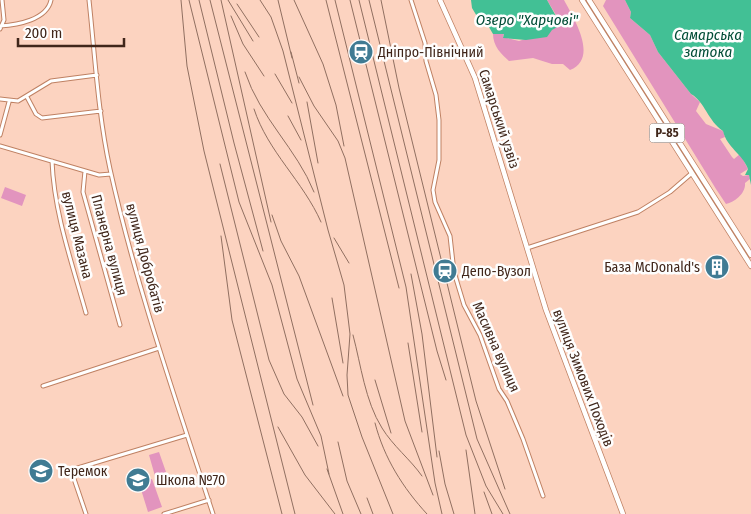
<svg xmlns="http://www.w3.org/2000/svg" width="751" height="514" viewBox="0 0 751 514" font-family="'Fira Sans Condensed',sans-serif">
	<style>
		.green { fill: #e294be }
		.water { fill: #42c095 }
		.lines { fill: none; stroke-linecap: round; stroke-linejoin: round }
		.minor-casing { stroke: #bf8163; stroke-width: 5 }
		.major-casing { stroke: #bf8163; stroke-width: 6 }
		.minor { stroke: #fff; stroke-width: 3 }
		.major { stroke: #fff; stroke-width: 4.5 }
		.rail { stroke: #906f60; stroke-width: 1 }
		.labels { text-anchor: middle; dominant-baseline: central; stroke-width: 5; stroke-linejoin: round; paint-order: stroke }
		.shield { fill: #fefefe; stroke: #79675e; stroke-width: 1 }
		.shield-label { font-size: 12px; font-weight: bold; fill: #40261a }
		.poi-label { font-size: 14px; fill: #40261a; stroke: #fefefe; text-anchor: start }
		.street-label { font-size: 14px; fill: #40261a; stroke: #fefefe }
		.water-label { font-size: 15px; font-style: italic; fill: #004c36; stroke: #fefefe }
	</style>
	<rect width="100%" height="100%" fill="#fcd3c0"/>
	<path class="green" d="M547,0h17c10,19 35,58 6,70l-7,-6h-11l-19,-6 -24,3c-8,-7 -16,-15 -16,-27h11l-1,3 16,4 33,-11 7,-10z
		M606,0h19l6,12 -1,6 20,17 8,17 33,42 9,8 -4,9 10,13 17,7 2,6 -5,2 12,18 2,2 6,-5 8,15 -8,5 3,2 6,-1 1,4 -5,4c1,10 -10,19 -19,21l-10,-15 -113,-183z
		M5,187l21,8 -4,11 -21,-8z
		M159,452l7,20 -11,4 -6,-21z
		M152,479l10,28 -14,5 -9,-29z"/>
	<path class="water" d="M471,0h76l14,25 -9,5 -5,7 -21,3 -23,-2 1,-4h-11l-7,-12 -8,-4 -6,-10z
		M625,0h126v185l-2,-10h-4l3,-6c-6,-16 -21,-21 -25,-38 -15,-10 -18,-29 -32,-37l-33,-42 -8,-17 -20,-17 1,-6z"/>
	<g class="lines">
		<defs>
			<path id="minor" d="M89,0c6,56 9,114 21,169 26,117 66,231 103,345
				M411,0l14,43 1,18 10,34 3,25v40l-6,30 2,12 15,34 4,36 10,33 16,30 19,54 8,12 16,38 20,57
				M0,26c17,-1 47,-6 51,-26
				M0,29l4,-9 -2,-20
				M27,97l9,17 6,4 59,-7
				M0,99l18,2 33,-20 46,-6
				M0,135l9,-33
				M0,146l99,29 12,-1
				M52,161c2,52 20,102 34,152
				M85,171l-2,21 37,133
				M527,248l111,-36 32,-20 22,-19
				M43,386l116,-38
				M86,514l-15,-44 116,-35
				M164,514l45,-14"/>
			<path id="major" d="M440,0l35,78 71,232 77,204
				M582,0l169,266
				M589,0l162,255"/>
		</defs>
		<use href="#minor" class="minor-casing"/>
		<use href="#major" class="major-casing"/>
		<use href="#minor" class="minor"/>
		<use href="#major" class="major"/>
		<path class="rail" d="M181,0l6,66 17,85 91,363
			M189,0l50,202 33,83 25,94 24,57 8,38
			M199,0l35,143 29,108
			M210,0l103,405
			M221,0l50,222
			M228,0l25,41
			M260,0l11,17 12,34 45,179 16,55 6,49 -3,41 1,20 14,42 31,77
			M278,0l14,58
			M294,0l29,64 13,41 8,41
			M326,0l73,288
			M335,0l71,287 29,196 7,31
			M350,0l87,351 9,29
			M359,0l107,435 20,51 17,28
			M369,0l108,439 33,75
			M381,0l18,88 77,313 29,88
			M237,4l22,33
			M231,16l12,28 21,32
			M291,52l8,31
			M245,72c15,46 52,77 69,120
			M275,74l17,29
			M299,77l15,29 24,35 7,17 60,263 28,74
			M307,102l11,61
			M254,109c14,43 49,72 67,113
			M288,116l13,24
			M220,164l49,196 15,34 18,23 16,29
			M272,215l9,26 18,35 44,120
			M221,236l11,84 50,194
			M334,238l15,25
			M411,274l11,60 15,123
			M332,298l11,65
			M353,335c8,30 12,66 29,93 11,18 28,31 40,48
			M408,343l14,89
			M375,380l16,53
			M375,423c9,35 28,65 52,91
			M278,427l27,48 30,39
			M338,442l9,39 14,33
			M466,450l9,64
			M439,451l6,33 9,30
			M327,469l16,45
			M484,492l8,22
			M367,498l6,16"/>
	</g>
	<defs>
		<symbol id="station-disc" viewBox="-11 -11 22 22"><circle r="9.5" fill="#407b93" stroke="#fefefe"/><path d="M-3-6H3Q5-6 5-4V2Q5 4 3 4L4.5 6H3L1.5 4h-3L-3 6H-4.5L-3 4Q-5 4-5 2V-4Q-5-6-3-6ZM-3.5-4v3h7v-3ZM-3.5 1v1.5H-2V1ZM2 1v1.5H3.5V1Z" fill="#fff"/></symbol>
		<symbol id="building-disc" viewBox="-11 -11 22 22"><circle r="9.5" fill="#407b93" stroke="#fefefe"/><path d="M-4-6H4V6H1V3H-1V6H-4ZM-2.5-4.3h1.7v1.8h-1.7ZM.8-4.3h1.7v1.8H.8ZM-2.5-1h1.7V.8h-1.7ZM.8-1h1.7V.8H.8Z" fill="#fff"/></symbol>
		<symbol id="school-disc" viewBox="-11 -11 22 22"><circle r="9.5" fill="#407b93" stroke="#fefefe"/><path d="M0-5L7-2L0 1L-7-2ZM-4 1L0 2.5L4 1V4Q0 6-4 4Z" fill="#fff"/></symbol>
	</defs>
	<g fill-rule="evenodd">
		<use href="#station-disc" x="347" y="38" width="28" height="28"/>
		<use href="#building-disc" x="703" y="253" width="28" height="28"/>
		<use href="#station-disc" x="431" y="257" width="28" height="28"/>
		<use href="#school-disc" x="27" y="457" width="28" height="28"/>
		<use href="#school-disc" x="124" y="466" width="28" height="28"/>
	</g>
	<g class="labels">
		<rect class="shield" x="649.5" y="123.5" width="35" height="19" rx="4"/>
		<g class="shield-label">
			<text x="667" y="133">Р-85</text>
		</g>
		<g class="poi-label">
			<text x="378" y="52">Дніпро-Північний</text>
			<text x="700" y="267" text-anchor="end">База McDonald's</text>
			<text x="462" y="271">Депо-Вузол</text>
			<text x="58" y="471">Теремок</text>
			<text x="156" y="480">Школа №70</text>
		</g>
		<g class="street-label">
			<text transform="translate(499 119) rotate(72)">Самарський узвіз</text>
			<text transform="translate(77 235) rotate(76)">вулиця Мазана</text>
			<text transform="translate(109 245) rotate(75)">Планерна вулиця</text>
			<text transform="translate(145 258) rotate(75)">вулиця Добробатів</text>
			<text transform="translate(496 347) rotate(66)">Масивна вулиця</text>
			<text transform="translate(583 378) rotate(69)">вулиця Зимових Походів</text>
		</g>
		<g class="water-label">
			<text x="527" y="20">Озеро "Харчові"</text>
			<text x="708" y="35">Самарська<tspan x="708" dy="17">затока</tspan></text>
		</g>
	</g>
	<path d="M18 38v8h106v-8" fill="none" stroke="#40261a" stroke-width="2.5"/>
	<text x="25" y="38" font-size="15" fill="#40261a" stroke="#fefefe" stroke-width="4" paint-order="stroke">200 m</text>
</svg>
